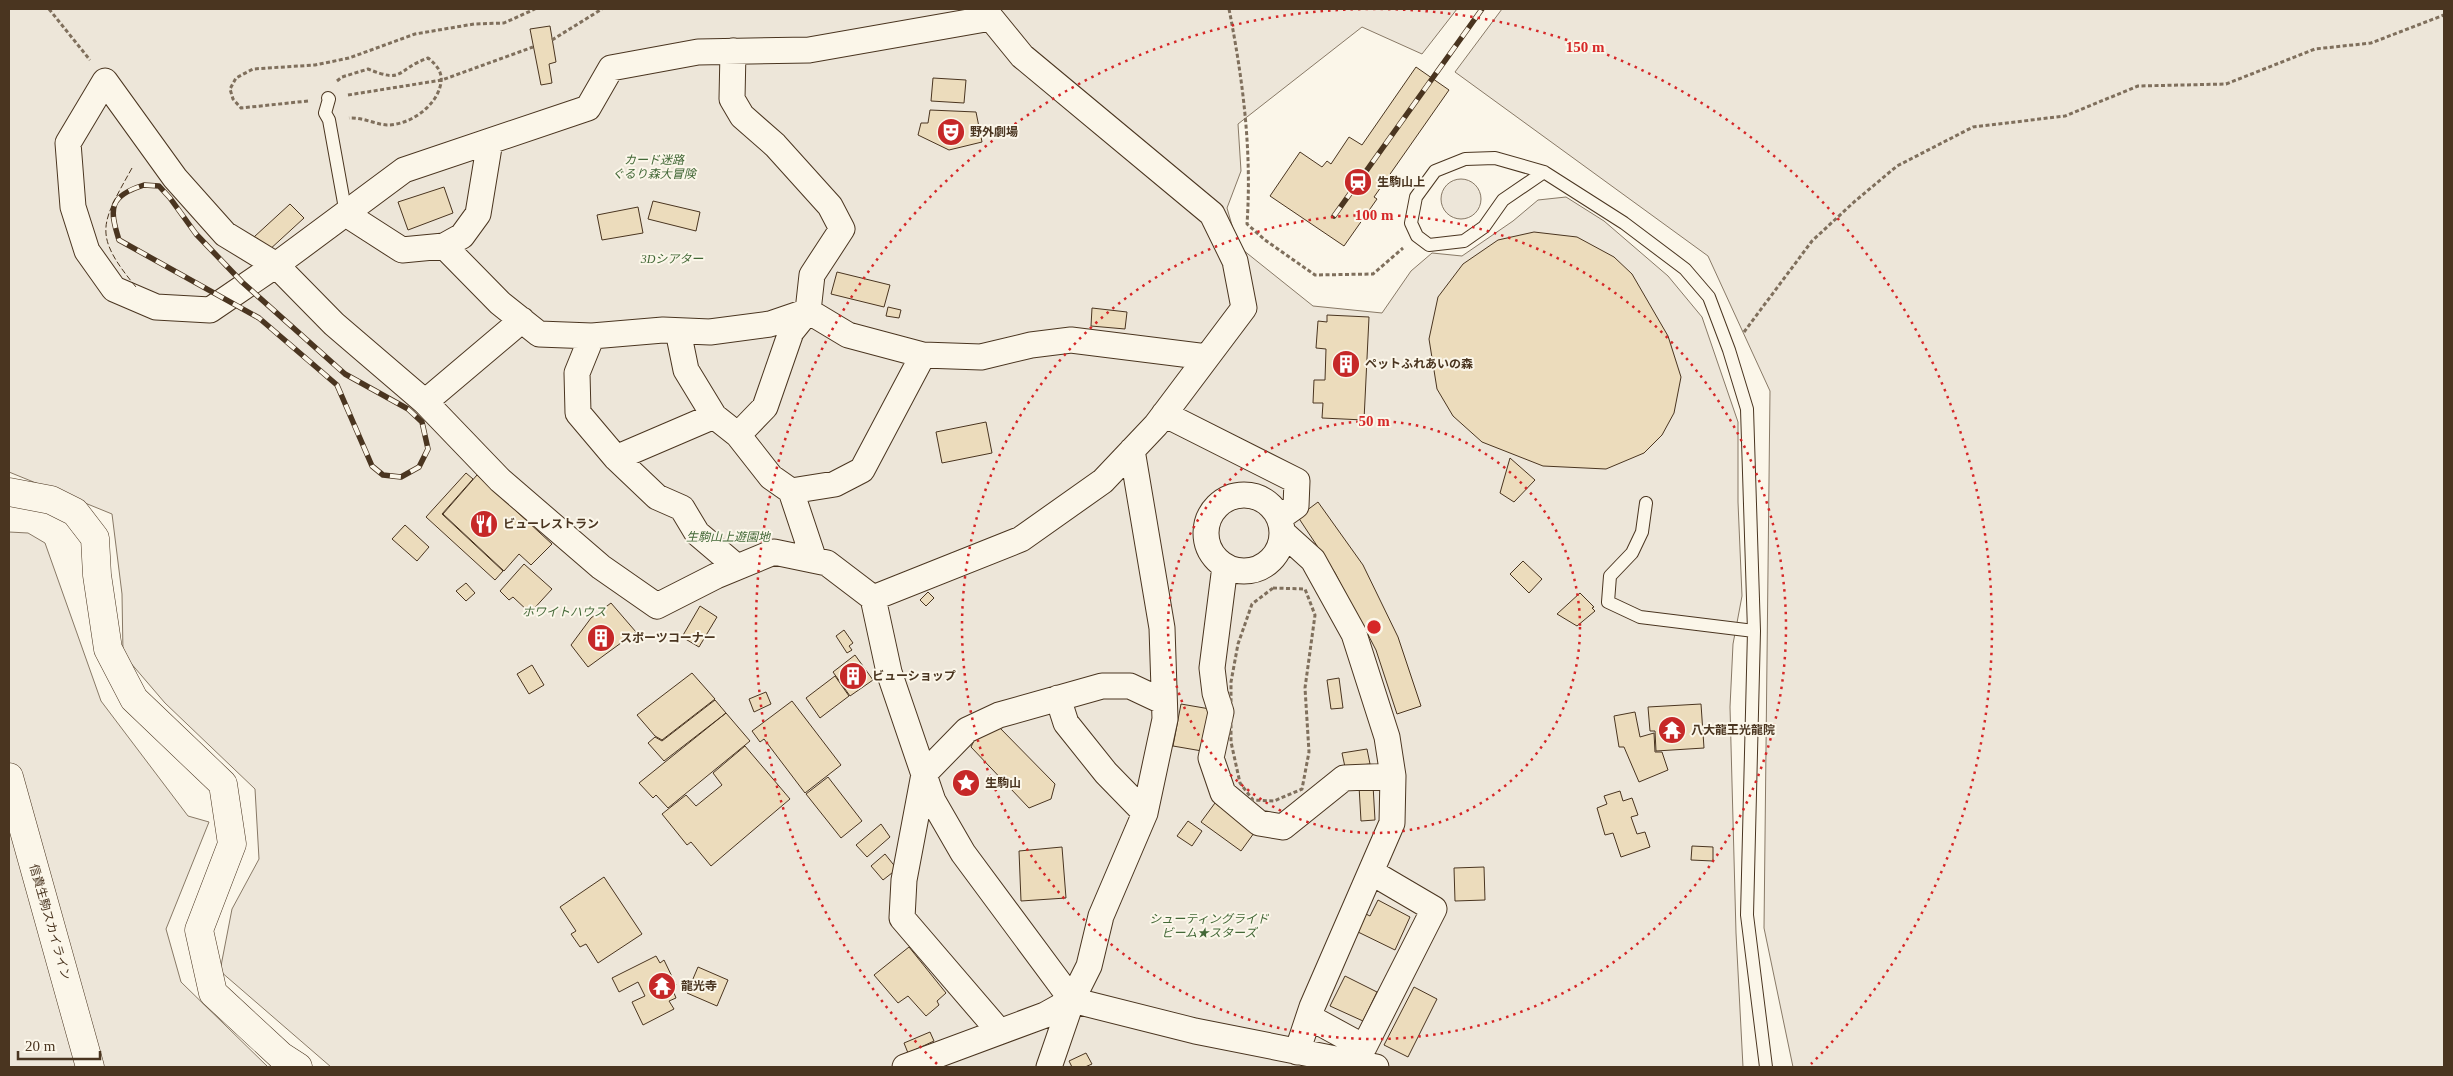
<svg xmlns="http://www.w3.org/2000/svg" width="2453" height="1076" viewBox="0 0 2453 1076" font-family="'Times New Roman','Noto Sans JP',serif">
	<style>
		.green { fill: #ede6d9; stroke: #887966 }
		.building { fill: #ecdcbc; stroke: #4a3520 }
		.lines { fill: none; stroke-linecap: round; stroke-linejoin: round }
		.lane-casing { stroke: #4a3520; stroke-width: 14 }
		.street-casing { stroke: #4a3520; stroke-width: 27 }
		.secondary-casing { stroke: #4a3520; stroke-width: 29 }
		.path { stroke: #7f6f5c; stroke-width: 3; stroke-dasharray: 4 2.5; stroke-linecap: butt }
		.lane { stroke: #fbf6e9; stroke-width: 12 }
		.street { stroke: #fbf6e9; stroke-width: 25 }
		.secondary { stroke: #fbf6e9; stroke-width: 28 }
		.rail-casing { stroke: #4a3520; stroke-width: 5.5 }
		.rail { stroke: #fbf6e9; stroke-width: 4; stroke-dasharray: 11; stroke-linecap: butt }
		.fence { stroke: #4a3520; stroke-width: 1; stroke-dasharray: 6 2.5; stroke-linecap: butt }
		.ring { fill: none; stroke: #d62828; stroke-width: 2.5; stroke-dasharray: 2.5 5 }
		.labels { text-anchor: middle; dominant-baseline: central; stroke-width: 4; stroke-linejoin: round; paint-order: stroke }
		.poi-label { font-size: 12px; font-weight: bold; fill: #4a3520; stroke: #fbf6e9; text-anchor: start }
		.park-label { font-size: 12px; font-style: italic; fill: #436837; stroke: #fbf6e9 }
		.street-label { font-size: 12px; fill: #4a3520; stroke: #fbf6e9 }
		.centre { fill: #d62828; stroke: #fbf6e9; stroke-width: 2.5 }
		.ring-label { font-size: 15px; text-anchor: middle; font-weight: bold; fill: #d62828; stroke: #fbf6e9; stroke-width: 4; stroke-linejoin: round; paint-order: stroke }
	</style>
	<rect width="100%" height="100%" fill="#fbf6e9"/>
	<path class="green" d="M9,9h1448l-35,45 -60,-27 -124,97 3,47 -14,37 11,38 75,60 69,7 29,-42 21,-18 30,3 51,-35 25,-21 28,-3 38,24 64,55 34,41 36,105v80l4,94 -9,48 -3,63 6,226 7,134h-1412l-111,-96 12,-62 27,-50 -4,-70 -90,-86 -42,-49 -1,-60 -10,-80 -103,-42z
		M1502,9h942v1058h-651l-29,-139 6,-537 -62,-135 -253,-184z
		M1441 199a20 20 0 1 1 40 0a20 20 0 1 1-40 0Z
		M9,532l19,1 17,10 56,158 87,115 21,6 -43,107 15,53 87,85h-259z"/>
	<path class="building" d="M550,26l6,36 -7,2 3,19 -11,2 -11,-56z
		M1416,67l33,23 -75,107 3,2 -33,47 -74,-50 30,-44 22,15 5,-6 4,3 18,-27 13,8z
		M933,78l33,2 -2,23 -33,-2z
		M930,110l46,2 6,30 -33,8 -31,-15 3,-12h7z
		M444,187l9,26 -45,17 -10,-28z
		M653,201l47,11 -4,19 -48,-12z
		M290,204l14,14 -48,44 -14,-14z
		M638,207l5,26 -41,7 -5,-25z
		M1534,232l43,5 37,20 18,17 36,62 13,41 -7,36 -12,22 -18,18 -38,16 -63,-3 -61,-24 -29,-26 -16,-27 -8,-50 9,-42 25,-33 35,-24z
		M837,272l53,13 -6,22 -53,-13z
		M888,307l13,3 -2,8 -13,-2z
		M1092,308l35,4 -2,17 -34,-3z
		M1327,315l42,2 -5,103 -42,-2 1,-15h-10l1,-23h11l1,-31 -10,-1 2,-27 9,1z
		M986,422l6,31 -50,10 -6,-31z
		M1510,458l25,22 -21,22 -14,-9z
		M466,473l7,6 -31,35 61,57 -8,9 -69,-63z
		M477,475l75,69 -21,21 -12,-11 -15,17 -61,-57z
		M1318,502l45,63 35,72 23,69 -24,8 -21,-64 -14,-27 -20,-20 6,-5 -13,-25 -37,-56z
		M405,525l24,22 -12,14 -25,-22z
		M1523,561l19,18 -13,14 -19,-19z
		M524,564l28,25 -22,24 -17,-16 -4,3 -9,-9z
		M466,583l9,10 -9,8 -10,-10z
		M928,592l6,6 -8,8 -6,-6z
		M1580,593l14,14 -2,1 3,3 -18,15 -20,-12z
		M611,603l25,29 -48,35 -17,-22 20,-27z
		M700,606l17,11 -18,30 -17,-10z
		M844,630l9,13 -4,3 3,4 -5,3 -11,-17z
		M855,655l18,25 -23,16 -17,-24z
		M532,665l12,20 -15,9 -12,-20z
		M692,673l23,26 -53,41 -7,-4 -18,-21z
		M835,676l14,20 -29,22 -14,-20z
		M1339,678l4,30 -12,1 -4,-29z
		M766,692l5,12 -17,8 -5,-13z
		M715,700l11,13 -62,48 -16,-18 7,-6 7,4z
		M792,701l49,64 -36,28 -41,-54 -4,3 -8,-11z
		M1181,704l29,5 -8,42 -29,-5z
		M1701,704l3,44 -48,3 -1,-20h-5l-2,-24z
		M1635,712l5,25 14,-4 1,19h7l6,18 -29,12 -15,-35h-5l-5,-31z
		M726,713l24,28 -82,67 -12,-13 -3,3 -14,-15z
		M997,725l58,59 -4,15 -22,9 -58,-61 7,-15z
		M745,746l45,53 -79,67 -20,-24 -4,3 -25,-31 24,-19 10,11 26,-21 -9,-12z
		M1367,749l3,15 -25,3 -3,-14z
		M828,777l34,44 -21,17 -35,-44z
		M1373,785l2,35 -14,1 -2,-35z
		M1620,791l3,10 9,-3 6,17 -7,2 6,17 8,-2 5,15 -29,10 -8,-24 -8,2 -8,-27 10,-4 -3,-8z
		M1215,803l39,30 -13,18 -40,-29z
		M1188,821l14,10 -10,15 -15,-10z
		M881,824l9,13 -23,20 -11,-12z
		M1692,846l21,1v14l-22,-1z
		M1062,847l4,51 -45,3 -2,-50z
		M885,854l12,15 -14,11 -12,-14z
		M1484,867l1,33 -30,1 -1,-33z
		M604,877l38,57 -44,29 -12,-19 -6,3 -9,-13 5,-3 -16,-24z
		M1378,900l32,17 -15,33 -37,-18 8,-18 4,2z
		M909,947l37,46 -9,8 2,4 -13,11 -18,-20 -10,7 -24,-28z
		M656,956l4,7 4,-3 12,25 -4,3 4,10 -7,3 5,8 -31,16 -11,-23 13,-6 -7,-14 -19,10 -7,-14z
		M698,967l30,13 -11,26 -30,-13z
		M1345,976l32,16 -14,29 -33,-15z
		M1414,987l23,12 -29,58 -24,-12z
		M930,1032l4,9 -26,12 -4,-10z
		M1086,1053l6,11 -7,3h-13l-3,-6z"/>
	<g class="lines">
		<defs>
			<path id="lane" d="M328,98l1,1 -4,14 4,7 17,94
				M1544,172l-41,28 -19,27 -20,14 -35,4 -12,-9 -6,-13 5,-26 19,-26 30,-12 30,-1 49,14 80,51 61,46 24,28 20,53 18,59 7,222 -7,284 19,152
				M1646,503l-4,29 -10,21 -22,23 -2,26 32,15 114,14"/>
			<path id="street" d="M733,51l-1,48 10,17 33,29 55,61 12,23 -30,46 -4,36 40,24 75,20 58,2 50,-12 40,-5 136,17
				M105,81l70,97 50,56 51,31 -66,45 -54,-3 -42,-18 -27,-38 -14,-44 -5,-64z
				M346,214l56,36 42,-4 56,57 39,31 53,2 71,-6 47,2 60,-8 38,-13
				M444,246l18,-10 16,-22 12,-73
				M678,331l8,39 28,46 24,19 33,42 20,14
				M592,336l-15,37 1,40 38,45 41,39 25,11 15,25 40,34
				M425,402l97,-82
				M1164,414l133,67 -1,25 -17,12
				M738,435l27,-28 26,-75 17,-21
				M1132,450l30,178 3,91 -20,94 -44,103 -12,50 -17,34 123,31 181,36
				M616,458l98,-42
				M1206 533a38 38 0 1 1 76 0a38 38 0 1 1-76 0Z
				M814,560l-23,-69 44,-7 27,-14 61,-115
				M1225,566l-13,102 3,25 6,19 -10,46 12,35 36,30 24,4 61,-49 49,-2 -6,-39 -33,-103 -41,-74 -31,-28
				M873,598l148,-59 82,-58 53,-56 88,-117 -9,-47 -23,-47 -190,-158 -31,-38 -182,32 -111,2 -87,16 -23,40 -184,62 -128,95 58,59 91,78 75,78 101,87 56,39 59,-30 58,-24 53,11 46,35 16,74 44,129 30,52 109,147 -23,67
				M1058,698l8,25 40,50 39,40
				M1309,1017l55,30 70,-138 -63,-37
				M999,1031l-97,-113 2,-38 20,-106 43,-44 32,-15 103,-29h28l34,16
				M1297,1052l15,-45 80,-184 1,-47
				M905,1067l140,-52 27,-15"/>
			<path id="secondary" d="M9,492l42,8 24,12 20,26 2,37 11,74 26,50 89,85 9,60 -33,86 14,63 68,63 17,11
				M9,777l81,290"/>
		</defs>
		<use href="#lane" class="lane-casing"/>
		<use href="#street" class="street-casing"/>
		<use href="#secondary" class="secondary-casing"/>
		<path class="path" d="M49,9l41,51
			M1229,9c14,71 23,142 18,215l18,16 50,35 58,-1 30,-26
			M552,40l50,-31
			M337,81l5,-4 26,-8c37,15 27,1 60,-11 10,8 16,16 12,29 -6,21 -31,38 -53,38 -13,-1 -25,-8 -38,-7
			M348,95l94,-15 91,-33
			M308,101l-67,7 -8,-9 -3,-10 6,-11 17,-9 62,-4 34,-7 66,-24 59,-10 30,-1 31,-14
			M1744,332l68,-91 42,-39 43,-36 76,-39 92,-11 73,-30 88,-2 89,-35 56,-6 73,-28
			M1273,588l32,1 10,26 -10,73 4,64 -7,37 -28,12 -21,-1 -13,-17 -9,-41v-60l7,-38 14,-40z"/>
		<use href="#lane" class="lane"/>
		<use href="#street" class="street"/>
		<use href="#secondary" class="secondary"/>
		<defs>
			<path id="rail" d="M144,185l15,1 11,12 26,36 46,48 103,92 63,35 14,13 6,27 -9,18 -18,10 -18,-2 -11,-9 -35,-81 -78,-67 -140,-78c-10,-32 -10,-44 25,-55z
				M1334,216l148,-207"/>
		</defs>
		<use href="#rail" class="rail-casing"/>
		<use href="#rail" class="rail"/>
		<path class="fence" d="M132,168c-31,56 -40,66 4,119"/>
	</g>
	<g class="ring">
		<circle cx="1374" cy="627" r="206"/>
		<circle cx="1374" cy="627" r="412"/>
		<path d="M937 1064A618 618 0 1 1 1811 1064"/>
	</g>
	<defs>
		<symbol id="theatre-disc" viewBox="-11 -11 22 22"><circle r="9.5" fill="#c62828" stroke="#fbf6e9"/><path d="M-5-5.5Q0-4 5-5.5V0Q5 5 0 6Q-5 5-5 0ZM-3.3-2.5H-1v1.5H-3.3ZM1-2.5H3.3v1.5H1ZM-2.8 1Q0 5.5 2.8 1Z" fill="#fff"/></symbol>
		<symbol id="station-disc" viewBox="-11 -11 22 22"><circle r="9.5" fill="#c62828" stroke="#fbf6e9"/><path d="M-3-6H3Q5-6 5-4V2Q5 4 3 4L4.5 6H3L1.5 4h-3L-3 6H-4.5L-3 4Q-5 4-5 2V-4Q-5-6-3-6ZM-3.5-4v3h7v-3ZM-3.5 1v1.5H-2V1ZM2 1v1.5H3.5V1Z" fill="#fff"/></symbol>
		<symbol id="building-disc" viewBox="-11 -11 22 22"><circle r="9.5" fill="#c62828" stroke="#fbf6e9"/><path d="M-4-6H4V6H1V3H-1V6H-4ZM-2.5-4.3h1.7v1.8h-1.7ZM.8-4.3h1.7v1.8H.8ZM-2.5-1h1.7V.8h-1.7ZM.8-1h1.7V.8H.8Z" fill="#fff"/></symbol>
		<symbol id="restaurant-disc" viewBox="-11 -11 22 22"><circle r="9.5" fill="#c62828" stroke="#fbf6e9"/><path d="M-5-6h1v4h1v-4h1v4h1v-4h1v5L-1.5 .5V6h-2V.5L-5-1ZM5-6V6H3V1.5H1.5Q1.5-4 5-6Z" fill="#fff"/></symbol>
		<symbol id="temple-disc" viewBox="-11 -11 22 22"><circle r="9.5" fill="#c62828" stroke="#fbf6e9"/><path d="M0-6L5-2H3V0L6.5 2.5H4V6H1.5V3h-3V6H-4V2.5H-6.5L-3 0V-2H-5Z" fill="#fff"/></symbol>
		<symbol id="sight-disc" viewBox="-11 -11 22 22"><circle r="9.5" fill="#c62828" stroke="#fbf6e9"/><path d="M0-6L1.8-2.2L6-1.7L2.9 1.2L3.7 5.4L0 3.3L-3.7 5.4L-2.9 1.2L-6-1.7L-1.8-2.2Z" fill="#fff"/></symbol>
	</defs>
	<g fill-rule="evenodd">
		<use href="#theatre-disc" x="935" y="116" width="32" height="32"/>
		<use href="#station-disc" x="1342" y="166" width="32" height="32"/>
		<use href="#building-disc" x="1330" y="348" width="32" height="32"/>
		<use href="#restaurant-disc" x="468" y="508" width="32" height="32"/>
		<use href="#building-disc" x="585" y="622" width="32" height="32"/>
		<use href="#building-disc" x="837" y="660" width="32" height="32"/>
		<use href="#temple-disc" x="1656" y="714" width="32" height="32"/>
		<use href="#sight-disc" x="950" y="767" width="32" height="32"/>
		<use href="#temple-disc" x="646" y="970" width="32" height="32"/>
	</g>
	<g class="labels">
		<g class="poi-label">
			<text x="970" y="132">野外劇場</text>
			<text x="1377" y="182">生駒山上</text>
			<text x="1365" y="364">ペットふれあいの森</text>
			<text x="503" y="524">ビューレストラン</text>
			<text x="620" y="638">スポーツコーナー</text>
			<text x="872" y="676">ビューショップ</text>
			<text x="1691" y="730">八大龍王光龍院</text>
			<text x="985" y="783">生駒山</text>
			<text x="681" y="986">龍光寺</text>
		</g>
		<g class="park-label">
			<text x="654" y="160">カード迷路<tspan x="654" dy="14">ぐるり森大冒険</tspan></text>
			<text x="672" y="259">3Dシアター</text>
			<text x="728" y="537">生駒山上遊園地</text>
			<text x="564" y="612">ホワイトハウス</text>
			<text x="1209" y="919">シューティングライド<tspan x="1209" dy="14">ビーム★スターズ</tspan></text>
		</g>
		<g class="street-label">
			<text transform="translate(50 922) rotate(74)">信貴生駒スカイライン</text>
		</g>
	</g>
	<circle cx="1374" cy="627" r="8" class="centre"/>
	<g class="ring-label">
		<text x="1585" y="52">150 m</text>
		<text x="1374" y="220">100 m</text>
		<text x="1374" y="426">50 m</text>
	</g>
	<rect width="2453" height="1076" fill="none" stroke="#4a3520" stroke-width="20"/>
	<path d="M18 1051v8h82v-8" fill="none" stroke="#4a3520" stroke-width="2.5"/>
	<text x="25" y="1051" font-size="15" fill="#4a3520" stroke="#fbf6e9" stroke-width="4" paint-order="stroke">20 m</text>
</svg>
